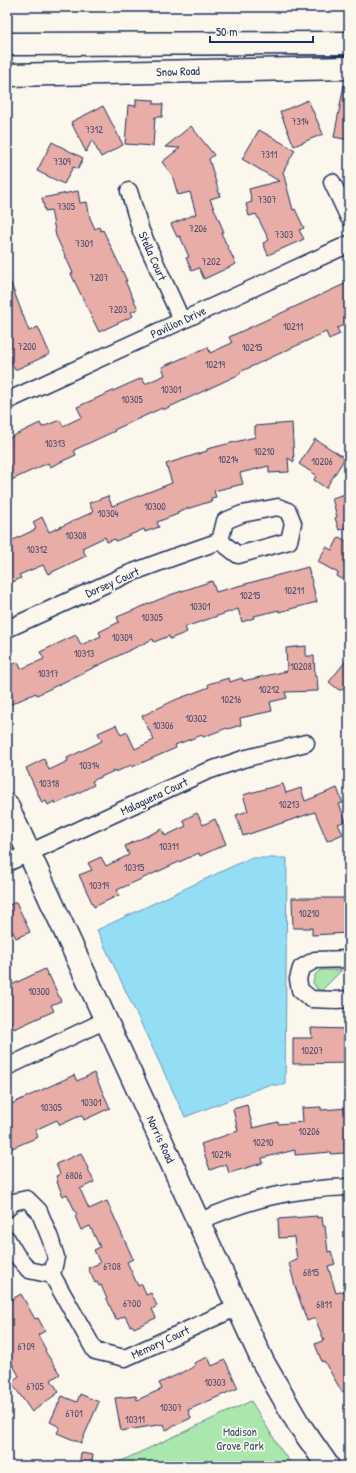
<svg xmlns="http://www.w3.org/2000/svg" width="356" height="1473" viewBox="0 0 356 1473" font-family="'Patrick Hand',sans-serif">
	<style>
		.green { fill: #aae7ad; stroke: #628b86 }
		.water { fill: #93def4; stroke: #6398b8 }
		.building { fill: #e8ada6; stroke: #1b2f5e }
		.lines { fill: none; stroke-linecap: round; stroke-linejoin: round }
		.street-casing { stroke: #1b2f5e; stroke-width: 19 }
		.secondary-casing { stroke: #1b2f5e; stroke-width: 25 }
		.street { stroke: #fbf7ec; stroke-width: 16 }
		.secondary { stroke: #fbf7ec; stroke-width: 22 }
		.labels { text-anchor: middle; dominant-baseline: central; stroke-width: 3.5; stroke-linejoin: round; paint-order: stroke }
		.number-label { font-size: 10px; fill: #4e4e70 }
		.street-label { font-size: 12px; fill: #1b2f5e; stroke: #fbf7ec }
		.park-label { font-size: 12px; fill: #38546e; stroke: #fbf7ec }
	</style>
	<rect width="100%" height="100%" fill="#fbf7ec"/>
	<filter id="ink" filterUnits="userSpaceOnUse"><feTurbulence type="fractalNoise" baseFrequency=".025" numOctaves="2"/><feDisplacementMap in="SourceGraphic" scale="8" xChannelSelector="R" yChannelSelector="G"/><feConvolveMatrix kernelMatrix="1 2 1 2 8 2 1 2 1" color-interpolation-filters="sRGB"/></filter>
	<g filter="url(#ink)">
		<path class="green" d="M321,970h21l-21,21 -4,-2 -4,-6c1,-7 2,-10 8,-13z
			M251,1401l30,49 12,16h-183z"/>
		<path class="water" d="M250,858h37l-2,227h-17l-83,32 -88,-187z"/>
		<path class="building" d="M344,85l5,1v54l-15,-3z
			M136,99l18,1v4h9l-1,13h-7l-2,29 -28,-2 3,-39 8,1z
			M308,100l15,34 -29,12 -14,-34z
			M103,106l20,39 -22,12 -9,-17 -6,12 -15,-30z
			M191,126l23,29 -5,4 11,37 -10,3 14,33 -3,1 15,31 -32,15 -5,-11 -7,3 -6,-13 3,-1 -9,-21 -3,1 -6,-13 25,-10 -6,-22 -12,3 -6,-20 -10,-13 18,-14 -15,-1z
			M259,130l36,20 -12,22 10,38 2,-1 9,19 -5,2 5,9 -36,16 -5,-12 6,-3 -13,-26 -7,2 -3,-12 6,-2 -3,-13 30,-8 -37,-22z
			M52,142l31,16 -5,11 -5,-2 -9,17 -27,-13z
			M78,191l2,12 7,-1 3,16 5,11 4,-2 2,4 2,-1 24,51h-2l13,28 -7,3 2,4 -34,16 -28,-58 2,-1 -17,-37 -5,-26 -6,1 -3,-13z
			M7,276h1l21,55 9,-4 12,27 -35,16 -8,-16z
			M349,282v41l-12,5 3,6 -11,5 -3,-7 -86,40v2l-77,36 -1,-2 -48,22 1,1 -41,19 2,5 -26,12 -2,-4 -41,19v-43l33,-16 2,4 18,-7 3,6 19,-9 -5,-10 65,-29 3,6 20,-9 -3,-8 46,-20 2,6 22,-10 -3,-6z
			M292,423l2,39 -6,-4 1,14 -20,1v-7l-29,7 3,11 -29,7 2,6 -5,1 1,3 -35,11 1,2 -21,8 2,5 -14,5 -1,-3 -28,12 -1,-2 -8,3 -2,-5 -23,11 4,8 -38,18 -5,-9 -24,10 2,3 -14,7v-42l29,-14 -3,-7 9,-5 7,15 44,-20 -4,-9 19,-7 4,10 60,-23 -6,-19 41,-13v-2l48,-12v-11z
			M315,439l30,19 -19,30 -12,-8 2,-5 -17,-11z
			M349,493v34l-10,3 -4,-12 2,-1 -5,-19z
			M339,537l10,6v40l-12,-7 1,-3 -20,-11 8,-15 6,3z
			M308,567l9,35 -38,10v-2l-25,6v2l-12,4 -4,-13 -53,18 2,5 -17,7 -1,-3 -15,6 -1,-3 -116,56 -1,-2 -29,13v-39l11,-5 3,7 23,-10 -4,-7 36,-17 5,10 20,-9 -2,-4 20,-10 -2,-5 53,-22 42,-14 4,11z
			M306,646v10h8l1,21 2,-1 1,15 -33,1 2,6 -17,4 2,9 -32,7 1,7 -13,4 -1,-1 -24,9 -1,-2 -27,10 1,3 -44,19 -1,-2 -15,7v-2l-24,11 2,4 -38,19 -1,-3 -7,4 -2,-4 -4,2 -16,-35 18,-9 5,11 19,-9 -1,-3 35,-17 -4,-8 18,-8 5,10 6,-3 8,17 19,-9 -12,-24 33,-16 34,-13 -1,-3 21,-6 1,4 12,-4 1,3 44,-10 -1,-23z
			M349,657v32l-10,1 -10,-8z
			M283,784l3,9 15,-5 4,13 32,-13 6,15 -4,1 7,17 -8,3 5,10 -16,7 -12,-29 -72,24 -7,-21 12,-4 -5,-16z
			M197,813l6,12 12,-6 11,25 -26,12 -1,-3 -82,37 2,5 -25,12 -15,-32 13,-5 -4,-7 13,-6 5,9 23,-11 -4,-9 37,-17 3,7 21,-10 -3,-6z
			M292,898h57v30h-1v5l-36,2v-7h-19z
			M16,902l14,30 -14,6 -3,-6 -6,3v-29z
			M45,969l3,7 1,-1 12,26 -10,4 3,6 -40,18 -4,-9 -3,1v-34z
			M311,1028l38,1v34l-56,1v-26h19z
			M94,1073l16,35 -26,12 -2,-5 -22,10 -3,-5 -22,10 3,7 -28,12 -3,-7v-36l67,-31 3,6z
			M247,1105l6,23 25,-6v2l25,-2 -1,-14 19,-1v3l28,-2v34h-5l1,11 -14,1v-2l-36,3v-5l-33,8 1,5 -34,10 -3,-9 -16,6 -9,-26 37,-13 -5,-22z
			M81,1153l13,29 -14,7 9,20 18,-8 26,58 -6,3 11,24 4,-2 4,11 5,-2 6,13 -5,3 4,9 -22,10 -2,-3 -2,1 -5,-10 -9,4 -15,-35 -2,1 -2,-4 -2,1 -7,-15 12,-5 -6,-13 6,-3 -10,-21 -9,4 -6,-14 2,-1 -10,-21 -4,2 -6,-14h1l-2,-6 4,-2 -4,-10z
			M317,1216v2l5,-1 1,9h2l3,26 3,-1 4,13 -7,2 8,27 8,-2 5,15v82l-7,4 -18,-31 -2,1 -7,-18 9,-4 -9,-22 -8,3 -12,-35 -6,-23 8,-3 -3,-23 -15,1 -1,-19z
			M21,1294l14,25 3,-1 7,13 -7,4 8,15 -1,1 15,23 -9,6 8,12 -27,20 -21,-30 8,-6 -12,-22v-52z
			M208,1357l4,9 13,-6 13,28 -50,22 3,8 -25,12 -2,-6 -43,7 -6,-33 21,-2 1,4 25,-11 -3,-6 31,-14 5,-4 -1,-2z
			M80,1394l19,8 -18,41 -24,-10 3,-6 -10,-5 12,-26 15,6z
			M81,1453l12,2 -2,11h-12z"/>
		<g class="lines">
			<defs>
				<path id="street" d="M332,182l17,36
					M129,191l12,40 41,90
					M7,401l342,-157
					M278,507l10,4 5,12 -4,18 -51,14 -18,-14 5,-20 17,-7z
					M7,629l121,-55 46,-17 46,-16
					M7,863l198,-91 38,-13 63,-16
					M349,959l-34,1 -14,8 -3,11 2,11 11,9 25,1 13,-1
					M7,1067l99,-47
					M7,1209l6,-7 14,-3 12,12 11,27 6,19 -4,18 43,76 30,7 113,-51
					M198,1222c53,-24 94,-33 151,-35
					M7,1239l10,17 12,14 23,5"/>
				<path id="secondary" d="M7,44l342,-1
					M7,75l342,-7
					M7,805l256,557 35,61 30,43"/>
			</defs>
			<use href="#street" class="street-casing"/>
			<use href="#secondary" class="secondary-casing"/>
			<use href="#street" class="street"/>
			<use href="#secondary" class="secondary"/>
		</g>
	</g>
	<g class="labels">
		<g class="number-label">
			<text x="300" y="121">7314</text>
			<text x="94" y="129">7312</text>
			<text x="269" y="154">7311</text>
			<text x="62" y="161">7309</text>
			<text x="267" y="199">7307</text>
			<text x="66" y="206">7305</text>
			<text x="198" y="228">7206</text>
			<text x="284" y="234">7303</text>
			<text x="84" y="243">7301</text>
			<text x="211" y="261">7202</text>
			<text x="99" y="277">7207</text>
			<text x="118" y="309">7203</text>
			<text x="293" y="326">10211</text>
			<text x="27" y="346">7200</text>
			<text x="252" y="347">10215</text>
			<text x="215" y="364">10219</text>
			<text x="171" y="389">10301</text>
			<text x="132" y="399">10305</text>
			<text x="55" y="443">10313</text>
			<text x="264" y="451">10210</text>
			<text x="228" y="459">10214</text>
			<text x="322" y="461">10206</text>
			<text x="155" y="506">10300</text>
			<text x="108" y="513">10304</text>
			<text x="76" y="535">10308</text>
			<text x="37" y="549">10312</text>
			<text x="294" y="590">10211</text>
			<text x="250" y="595">10215</text>
			<text x="200" y="606">10301</text>
			<text x="152" y="617">10305</text>
			<text x="122" y="637">10309</text>
			<text x="84" y="653">10313</text>
			<text x="301" y="666">10208</text>
			<text x="48" y="673">10317</text>
			<text x="269" y="689">10212</text>
			<text x="231" y="699">10216</text>
			<text x="196" y="718">10302</text>
			<text x="163" y="725">10306</text>
			<text x="89" y="765">10314</text>
			<text x="49" y="783">10318</text>
			<text x="289" y="804">10213</text>
			<text x="169" y="846">10311</text>
			<text x="134" y="867">10315</text>
			<text x="99" y="885">10319</text>
			<text x="309" y="913">10210</text>
			<text x="39" y="991">10300</text>
			<text x="312" y="1050">10207</text>
			<text x="91" y="1102">10301</text>
			<text x="51" y="1107">10305</text>
			<text x="309" y="1131">10206</text>
			<text x="263" y="1142">10210</text>
			<text x="221" y="1154">10214</text>
			<text x="74" y="1175">6806</text>
			<text x="112" y="1266">6708</text>
			<text x="311" y="1272">6815</text>
			<text x="132" y="1303">6700</text>
			<text x="324" y="1304">6811</text>
			<text x="26" y="1346">6709</text>
			<text x="215" y="1382">10303</text>
			<text x="35" y="1386">6705</text>
			<text x="171" y="1407">10307</text>
			<text x="74" y="1413">6701</text>
			<text x="135" y="1419">10311</text>
		</g>
		<g class="street-label">
			<text transform="translate(178 71) rotate(-2)">Snow Road</text>
			<text transform="translate(153 256) rotate(66)">Stella Court</text>
			<text transform="translate(178 322) rotate(-25)">Pavilion Drive</text>
			<text transform="translate(112 582) rotate(-24)">Dorsey Court</text>
			<text transform="translate(154 796) rotate(-25)">Malaguena Court</text>
			<text transform="translate(161 1139) rotate(65)">Norris Road</text>
			<text transform="translate(160 1342) rotate(-25)">Memory Court</text>
		</g>
		<g class="park-label">
			<text x="240" y="1431">Madison<tspan x="240" dy="14">Grove Park</tspan></text>
		</g>
	</g>
	<rect width="356" height="1473" fill="none" stroke="#fbf7ec" stroke-width="24"/>
	<rect x="12" y="12" width="332" height="1449" fill="none" stroke="#1b2f5e" stroke-width="1.5" filter="url(#ink)"/>
	<path d="M210 36v6h103v-6" fill="none" stroke="#1b2f5e" stroke-width="2"/>
	<text x="216" y="36" font-size="12" fill="#1b2f5e" stroke="#fbf7ec" stroke-width="3" paint-order="stroke">50 m</text>
</svg>
